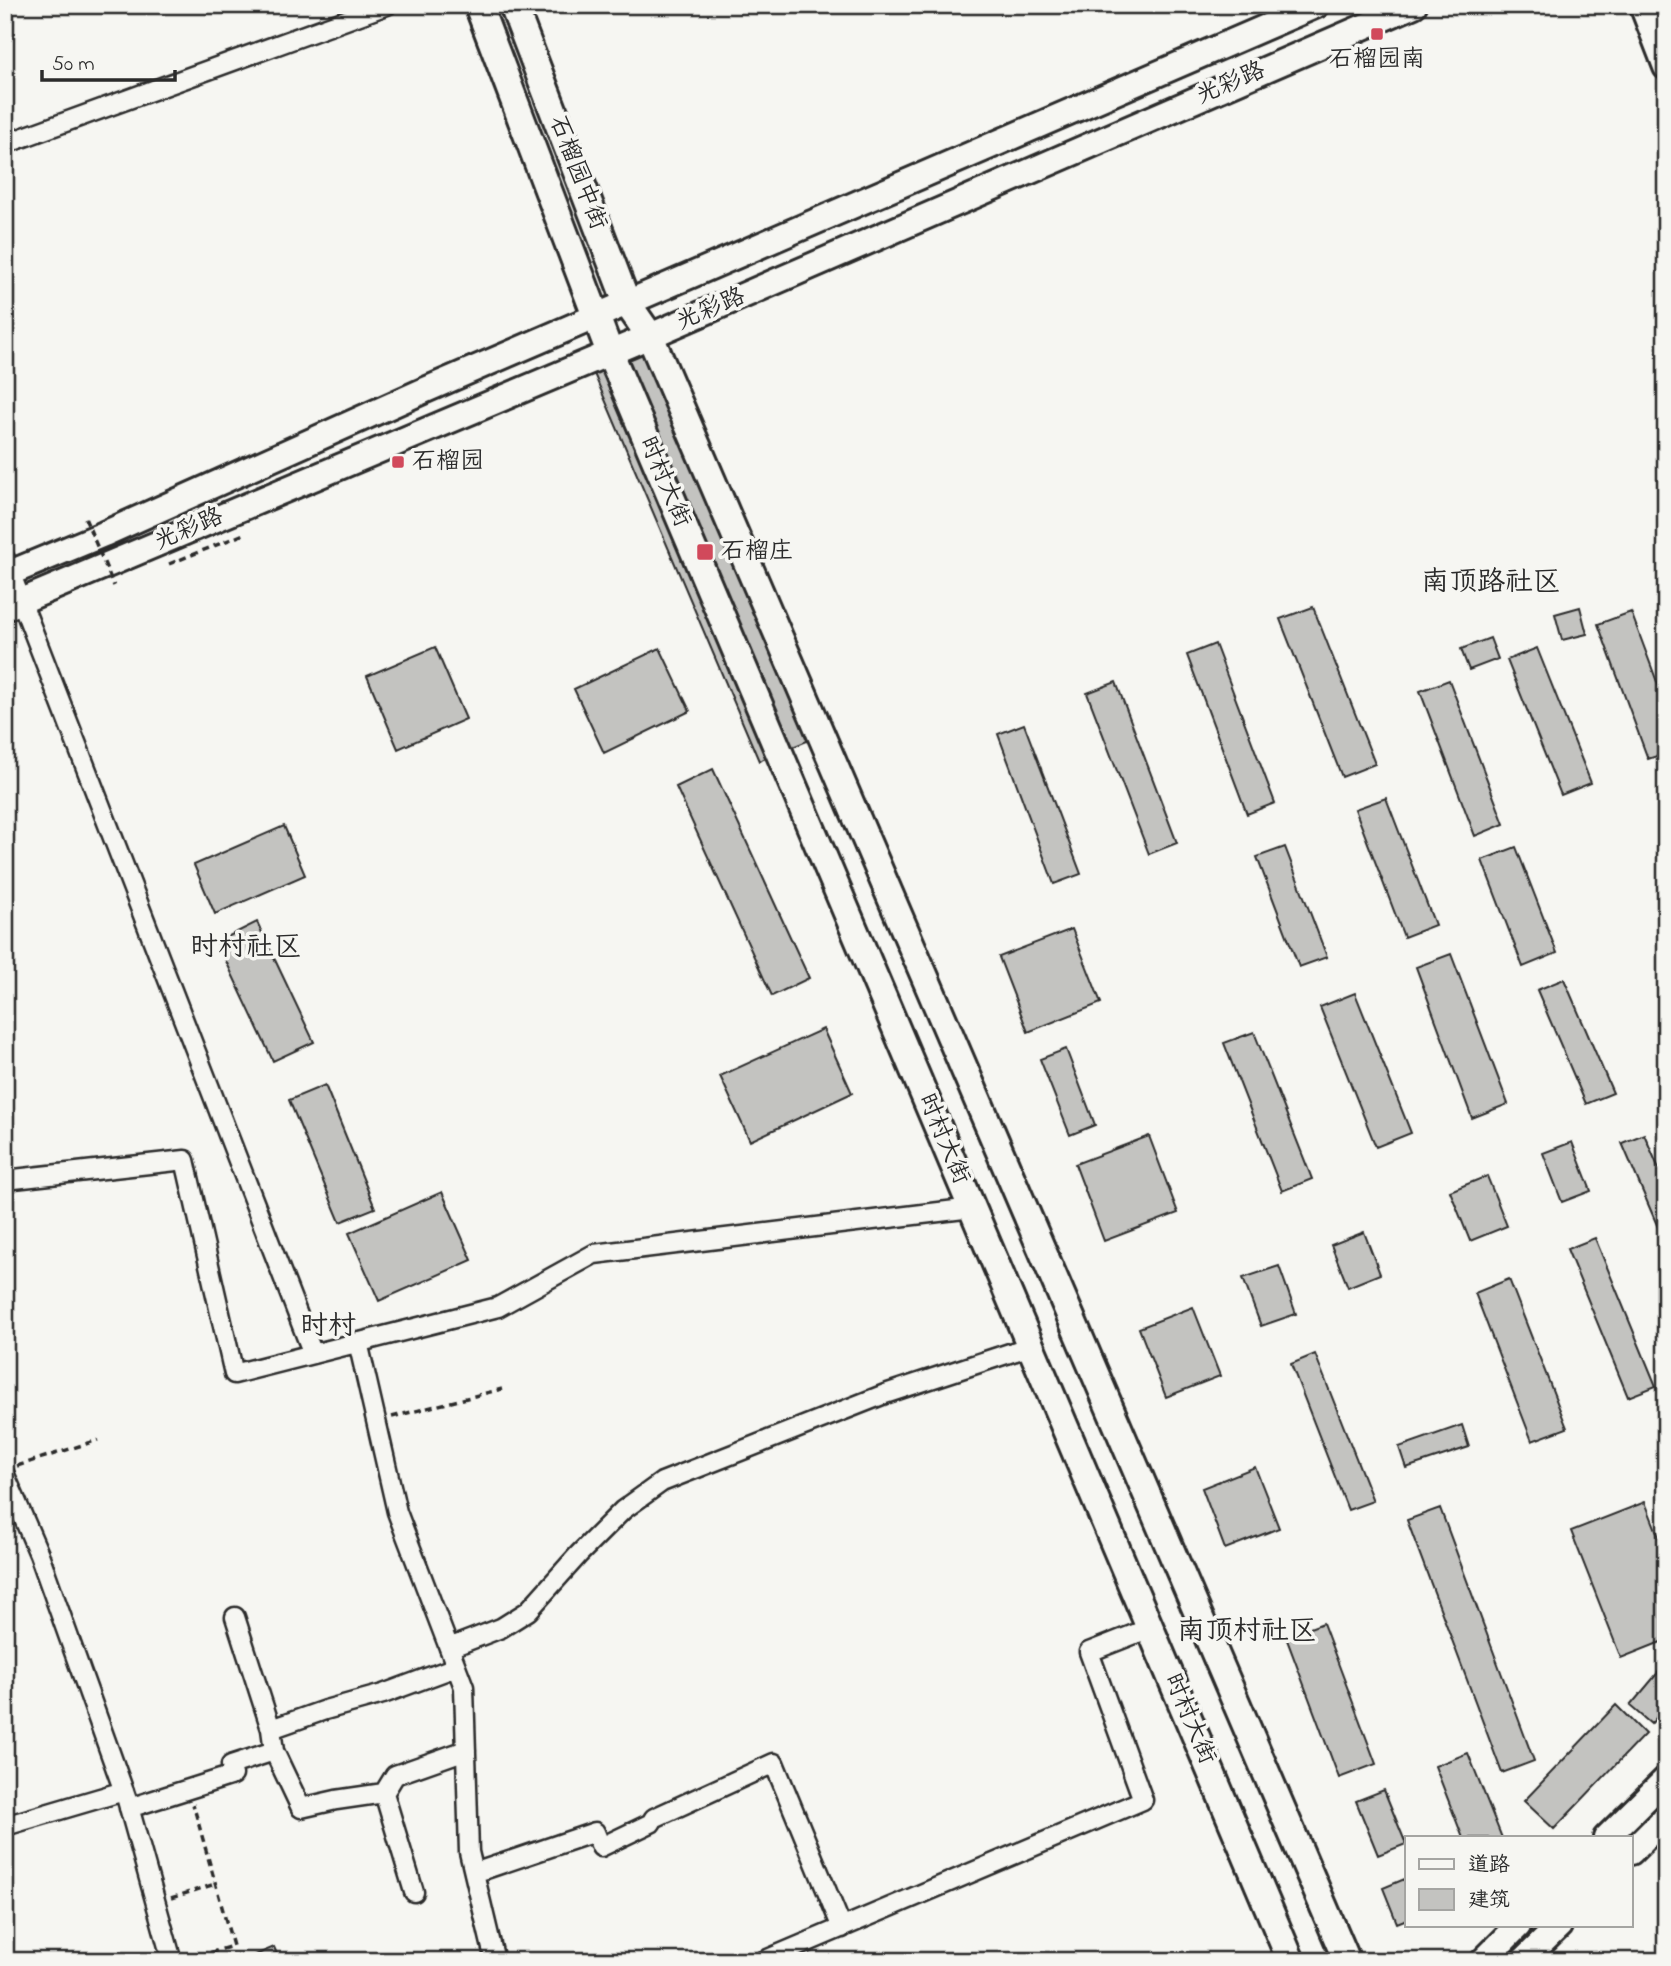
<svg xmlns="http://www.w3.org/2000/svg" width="1671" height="1966" viewBox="0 0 1671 1966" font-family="'Indie Flower','LXGW WenKai TC',sans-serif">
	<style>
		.building { fill: #c3c3c0; stroke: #2b2b2b; stroke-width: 2 }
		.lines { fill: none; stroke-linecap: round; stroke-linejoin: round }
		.street-casing { stroke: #2b2b2b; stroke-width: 23 }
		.secondary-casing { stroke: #2b2b2b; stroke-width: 30 }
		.primary-casing { stroke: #2b2b2b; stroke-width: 32 }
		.path { stroke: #2b2b2b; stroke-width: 3.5; stroke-dasharray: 7 5; stroke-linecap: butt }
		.street { stroke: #f6f6f2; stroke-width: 18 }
		.secondary { stroke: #f6f6f2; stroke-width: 24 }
		.primary { stroke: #f6f6f2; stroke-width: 26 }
		.path-bridge { stroke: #2b2b2b; stroke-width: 3.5; stroke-dasharray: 7 5; stroke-linecap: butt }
		.poi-dot { fill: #d1495b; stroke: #f6f6f2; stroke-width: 2.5 }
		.labels { text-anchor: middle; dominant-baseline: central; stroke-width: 7; stroke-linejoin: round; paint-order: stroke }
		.poi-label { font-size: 24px; fill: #2b2b2b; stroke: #f6f6f2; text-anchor: start }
		.street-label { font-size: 24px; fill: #2b2b2b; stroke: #f6f6f2 }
		.quarter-label { font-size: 28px; fill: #2b2b2b; stroke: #f6f6f2 }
	</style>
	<rect width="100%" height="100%" fill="#f6f6f2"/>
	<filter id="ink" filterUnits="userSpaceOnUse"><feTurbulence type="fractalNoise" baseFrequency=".0143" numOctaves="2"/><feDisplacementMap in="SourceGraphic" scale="14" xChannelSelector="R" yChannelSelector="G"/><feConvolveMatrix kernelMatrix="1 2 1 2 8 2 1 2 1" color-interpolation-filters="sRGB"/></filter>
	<g filter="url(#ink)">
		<path class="building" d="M656,341l168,393 -65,27 -167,-392z
			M1313,607l62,157 -33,13 -62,-158z
			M1580,607l7,27 -25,6 -7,-26z
			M1631,612l35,94v47l-18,6 -50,-135z
			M1490,638l8,21 -29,11 -8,-21z
			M1215,644l60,159 -28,11 -60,-159z
			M435,647l31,72 -68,30 -31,-73z
			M660,648l30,63 -86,42 -30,-64z
			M1537,648l54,135 -30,12 -54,-135z
			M1449,680l55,144 -29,12 -55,-145z
			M1116,682l61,161 -28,11 -62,-161z
			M1024,724l57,150 -27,10 -56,-150z
			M713,769l96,209 -37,18 -96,-209z
			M1386,798l49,127 -31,12 -49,-128z
			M284,826l21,49 -90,39 -21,-49z
			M1285,847l42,110 -28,10 -42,-110z
			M1516,847l41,106 -34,14 -41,-107z
			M257,922l57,120 -41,19 -56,-119z
			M1072,929l29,74 -73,29 -29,-75z
			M1451,954l57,150 -36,14 -56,-151z
			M1564,979l49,114 -27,11 -49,-114z
			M1355,993l56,140 -35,14 -56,-140z
			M823,1029l29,64 -102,48 -30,-65z
			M1254,1032l58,147 -30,12 -58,-148z
			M1066,1049l29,76 -25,10 -30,-76z
			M325,1085l50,123 -35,14 -51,-122z
			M1644,1134l22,51v61l-44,-103z
			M1149,1136l29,77 -74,28 -29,-77z
			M1572,1142l19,49 -29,11 -19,-49z
			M1487,1176l20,50 -37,15 -20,-50z
			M442,1192l30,68 -93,41 -30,-68z
			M1364,1232l16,42 -32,13 -17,-42z
			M1595,1238l61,148 -28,11 -61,-148z
			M1279,1266l17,48 -35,12 -18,-48z
			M1509,1279l58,149 -35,13 -57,-148z
			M1193,1307l27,69 -54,21 -27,-69z
			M1315,1354l58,147 -25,9 -57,-146z
			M1462,1425l7,22 -63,21 -7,-21z
			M1255,1467l24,61 -54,21 -23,-61z
			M1645,1502l21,53v85l-45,18 -50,-127z
			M1440,1508l94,253 -32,12 -95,-253z
			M1323,1623l53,141 -37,14 -53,-141z
			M1666,1663v43l-15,18 -21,-18z
			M1616,1705l29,29 -91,95 -30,-28z
			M1468,1753l34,85h-39l-28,-72z
			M1384,1790l22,54 -28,11 -22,-54z
			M1407,1878v41l-10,4 -14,-35z
			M274,1947l6,14h-33l-1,-2z"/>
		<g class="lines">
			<defs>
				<path id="street" d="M5,144l382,-139
					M5,559l308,795
					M5,1180l180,-20 49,214 264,-67 96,-53 378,-46
					M358,1342l39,170 67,175 5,165 26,109
					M5,1475l34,79 88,246 45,161
					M235,1617l36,112
					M449,1648l52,-20 27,-17 51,-57 44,-44 39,-28 223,-88 146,-48
					M274,1751l-3,-22 54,-19 58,-16 73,-27
					M384,1793l30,99
					M129,1808l104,-33 -2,-10 43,-14 27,57 35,-8 48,-7 11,-18 71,-25
					M5,1826l119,-35
					M474,1873l121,-41 6,15 50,-24 3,-5 120,-55 68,165
					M763,1961l380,-161 -54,-148 61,-24"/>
				<path id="secondary" d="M1642,5l24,62
					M5,575l99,-41 319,-143 894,-386
					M5,608l645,-272 764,-331
					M1606,1838l60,-59
					M1631,1852l35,-35
					M1483,1961l35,-35
					M1523,1961l36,-35"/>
				<path id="primary" d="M478,5l132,348 681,1608
					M513,5l114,298 23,33 697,1625"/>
			</defs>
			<use href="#street" class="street-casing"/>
			<use href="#secondary" class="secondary-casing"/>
			<use href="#primary" class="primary-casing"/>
			<path class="path" d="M169,564l75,-30
				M392,1417l110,-28
				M17,1466l81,-26
				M171,1898l44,-14
				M212,1952l3,9
				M187,1959l46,-13 -40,-142"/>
			<use href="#street" class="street"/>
			<use href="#secondary" class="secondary"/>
			<use href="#primary" class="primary"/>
			<path class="path-bridge" d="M85,518l29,68"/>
		</g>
	</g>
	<g class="poi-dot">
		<rect x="1370" y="27" width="14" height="14" rx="3.5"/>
		<rect x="391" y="455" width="14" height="14" rx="3.5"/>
		<rect x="696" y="543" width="18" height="18" rx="3.5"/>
	</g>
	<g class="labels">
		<g class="poi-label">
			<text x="1377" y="60" text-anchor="middle">石榴园南</text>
			<text x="412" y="462">石榴园</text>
			<text x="721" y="552">石榴庄</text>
		</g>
		<g class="street-label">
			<text transform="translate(1231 84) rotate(-23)">光彩路</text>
			<text transform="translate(577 173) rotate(69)">石榴园中街</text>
			<text transform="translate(711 310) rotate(-23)">光彩路</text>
			<text transform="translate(664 482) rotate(67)">时村大街</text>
			<text transform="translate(189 530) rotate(-23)">光彩路</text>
			<text transform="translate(943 1139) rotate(67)">时村大街</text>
			<text transform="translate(1189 1719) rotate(67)">时村大街</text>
		</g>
		<g class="quarter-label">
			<text x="1491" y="583">南顶路社区</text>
			<text x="246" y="948">时村社区</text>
			<text x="328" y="1327">时村</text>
			<text x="1247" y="1632">南顶村社区</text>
		</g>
	</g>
	<rect width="1671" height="1966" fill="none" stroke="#f6f6f2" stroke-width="28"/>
	<rect x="14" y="14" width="1643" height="1938" fill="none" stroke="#2b2b2b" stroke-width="2.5" filter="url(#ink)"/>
	<rect x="1405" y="1836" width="228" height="91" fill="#f6f6f2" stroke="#a5a5a2" stroke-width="2"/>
	<rect x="1419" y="1859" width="35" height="10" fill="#f6f6f2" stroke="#a5a5a2" stroke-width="2"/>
	<text x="1468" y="1871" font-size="21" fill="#2b2b2b">道路</text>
	<rect x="1419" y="1889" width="35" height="21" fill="#c3c3c0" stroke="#a5a5a2" stroke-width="2"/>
	<text x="1468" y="1906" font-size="21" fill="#2b2b2b">建筑</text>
	<path d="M42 70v10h133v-10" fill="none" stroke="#2b2b2b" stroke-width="3.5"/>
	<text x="52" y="70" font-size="21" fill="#2b2b2b" stroke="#f6f6f2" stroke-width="5" paint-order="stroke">50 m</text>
</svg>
